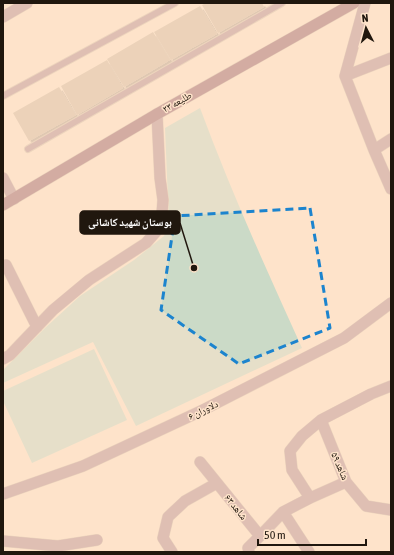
<svg xmlns="http://www.w3.org/2000/svg" width="394" height="555" viewBox="0 0 394 555" font-family="'Asap Condensed','Noto Naskh Arabic',sans-serif">
	<style>
		.green { fill: #cbdac7 }
		.building { fill: #d7bda5; filter: url(#shadow) }
		.lines { fill: none; stroke-linecap: round; stroke-linejoin: round }
		.service-casing { stroke: #dac2ac; stroke-width: 8 }
		.minor-casing { stroke: #dac2ac; stroke-width: 12 }
		.tertiary-casing { stroke: #dac2ac; stroke-width: 12 }
		.secondary-casing { stroke: #dac2ac; stroke-width: 12 }
		.service { stroke: #ba9298; stroke-width: 6 }
		.minor { stroke: #ba9298; stroke-width: 11 }
		.tertiary { stroke: #ba9298; stroke-width: 11 }
		.secondary { stroke: #a16972; stroke-width: 11 }
		.marked { fill: none; stroke: #1c84ce; stroke-width: 3; stroke-dasharray: 8 5; stroke-linejoin: round }
		.labels { text-anchor: middle; dominant-baseline: central; stroke-width: 3; stroke-linejoin: round; paint-order: stroke }
		.street-label { font-size: 10px; fill: #20170e; stroke: #fee3ca }
		.leader { fill: none; stroke: #20170e; stroke-width: 1.5 }
		.callout-dot { fill: #20170e; stroke: #fee3ca; stroke-width: 1.5 }
		.callout { fill: #20170e; stroke: #20170e; stroke-width: 1.5 }
		.callout-label { font-size: 11px; text-anchor: middle; font-weight: bold; fill: #fff }
	</style>
	<defs>
		<filter id="shadow"><feDropShadow dx="3.5" dy="3.5" stdDeviation="0" flood-color="#0004"/></filter>
	</defs>
	<rect width="100%" height="100%" fill="#fee3ca"/>
	<path class="green" d="M200,108c30,81 66,161 102,240l-166,78 -43,-84 -90,41v-13l43,-43 34,-31 54,-36 30,-24 5,-11 -4,-97z
		M94,349l33,71 -95,43 -29,-62v-10z"/>
	<path class="building" d="M206,3h56l2,4 -46,26 -16,-28z
		M200,6l17,28 -46,26 -17,-28z
		M153,32l17,28 -46,27 -17,-28z
		M107,60l16,28 -46,27 -16,-29z
		M59,87l17,28 -47,26 -16,-28z"/>
	<g class="lines">
		<defs>
			<path id="service" d="M3,96l172,-93
				M28,149l254,-146"/>
			<path id="minor" d="M365,3l-20,73 29,74 17,39
				M3,17l24,-14
				M345,76l46,-18
				M374,150l17,-11
				M3,178l11,21
				M6,265l31,62
				M3,359l7,-4 43,-45 36,-30 57,-37 15,-17 2,-26 -3,-22 -3,-64
				M321,420l25,62 20,24 25,4
				M200,462l60,74 -12,12 1,4
				M310,498l-18,-28 -2,-19 12,-15 19,-16 50,-26 20,-8
				M283,512l26,40
				M260,536l23,-24 27,-14 36,-16
				M3,541l55,5 39,-6
				M172,552l-9,-14 5,-21 17,-16 32,-18"/>
			<path id="tertiary" d="M3,494l80,-28 118,-55 143,-73 47,-35"/>
			<path id="secondary" d="M3,205l154,-91 197,-111"/>
		</defs>
		<use href="#service" class="service-casing"/>
		<use href="#minor" class="minor-casing"/>
		<use href="#tertiary" class="tertiary-casing"/>
		<use href="#secondary" class="secondary-casing"/>
		<use href="#service" class="service"/>
		<use href="#minor" class="minor"/>
		<use href="#tertiary" class="tertiary"/>
		<use href="#secondary" class="secondary"/>
	</g>
	<path d="M0 0H394V555H0ZM310,208l20,120 -91,36 -78,-54 14,-94z" fill="#fee3ca" fill-opacity=".55" fill-rule="evenodd"/>
	<path class="marked" d="M310,208l20,120 -91,36 -78,-54 14,-94z"/>
	<g class="labels">
		<g class="street-label">
			<text transform="translate(177 102) rotate(-29)">طلیعه ۲۳</text>
			<text transform="translate(203 410) rotate(-26)">دلاوران ۶</text>
			<text transform="translate(340 466) rotate(67)">شاهد ۵۹</text>
			<text transform="translate(236 507) rotate(51)">شاهد ۶۳</text>
		</g>
	</g>
	<path class="leader" d="M194 268L180 223"/>
	<circle class="callout-dot" cx="194" cy="268" r="4"/>
	<rect class="callout" x="80" y="211" width="100" height="23" rx="4"/>
	<g class="callout-label">
		<text x="130" y="226">بوستان شهید کاشانی</text>
	</g>
	<rect width="394" height="555" fill="none" stroke="#20170e" stroke-width="8"/>
	<g transform="translate(366 28) rotate(354)" stroke="#fee3ca" stroke-width="3" paint-order="stroke">
	<path d="M0-3L7 15L0 10L-7 15Z" fill="#20170e"/>
	<text y="-6" font-size="11" font-weight="bold" text-anchor="middle" fill="#20170e">N</text>
	</g>
	<path d="M258 539v6h108v-6" fill="none" stroke="#20170e" stroke-width="2"/>
	<text x="264" y="539" font-size="12" fill="#20170e" stroke="#fee3ca" stroke-width="3" paint-order="stroke">50 m</text>
</svg>
